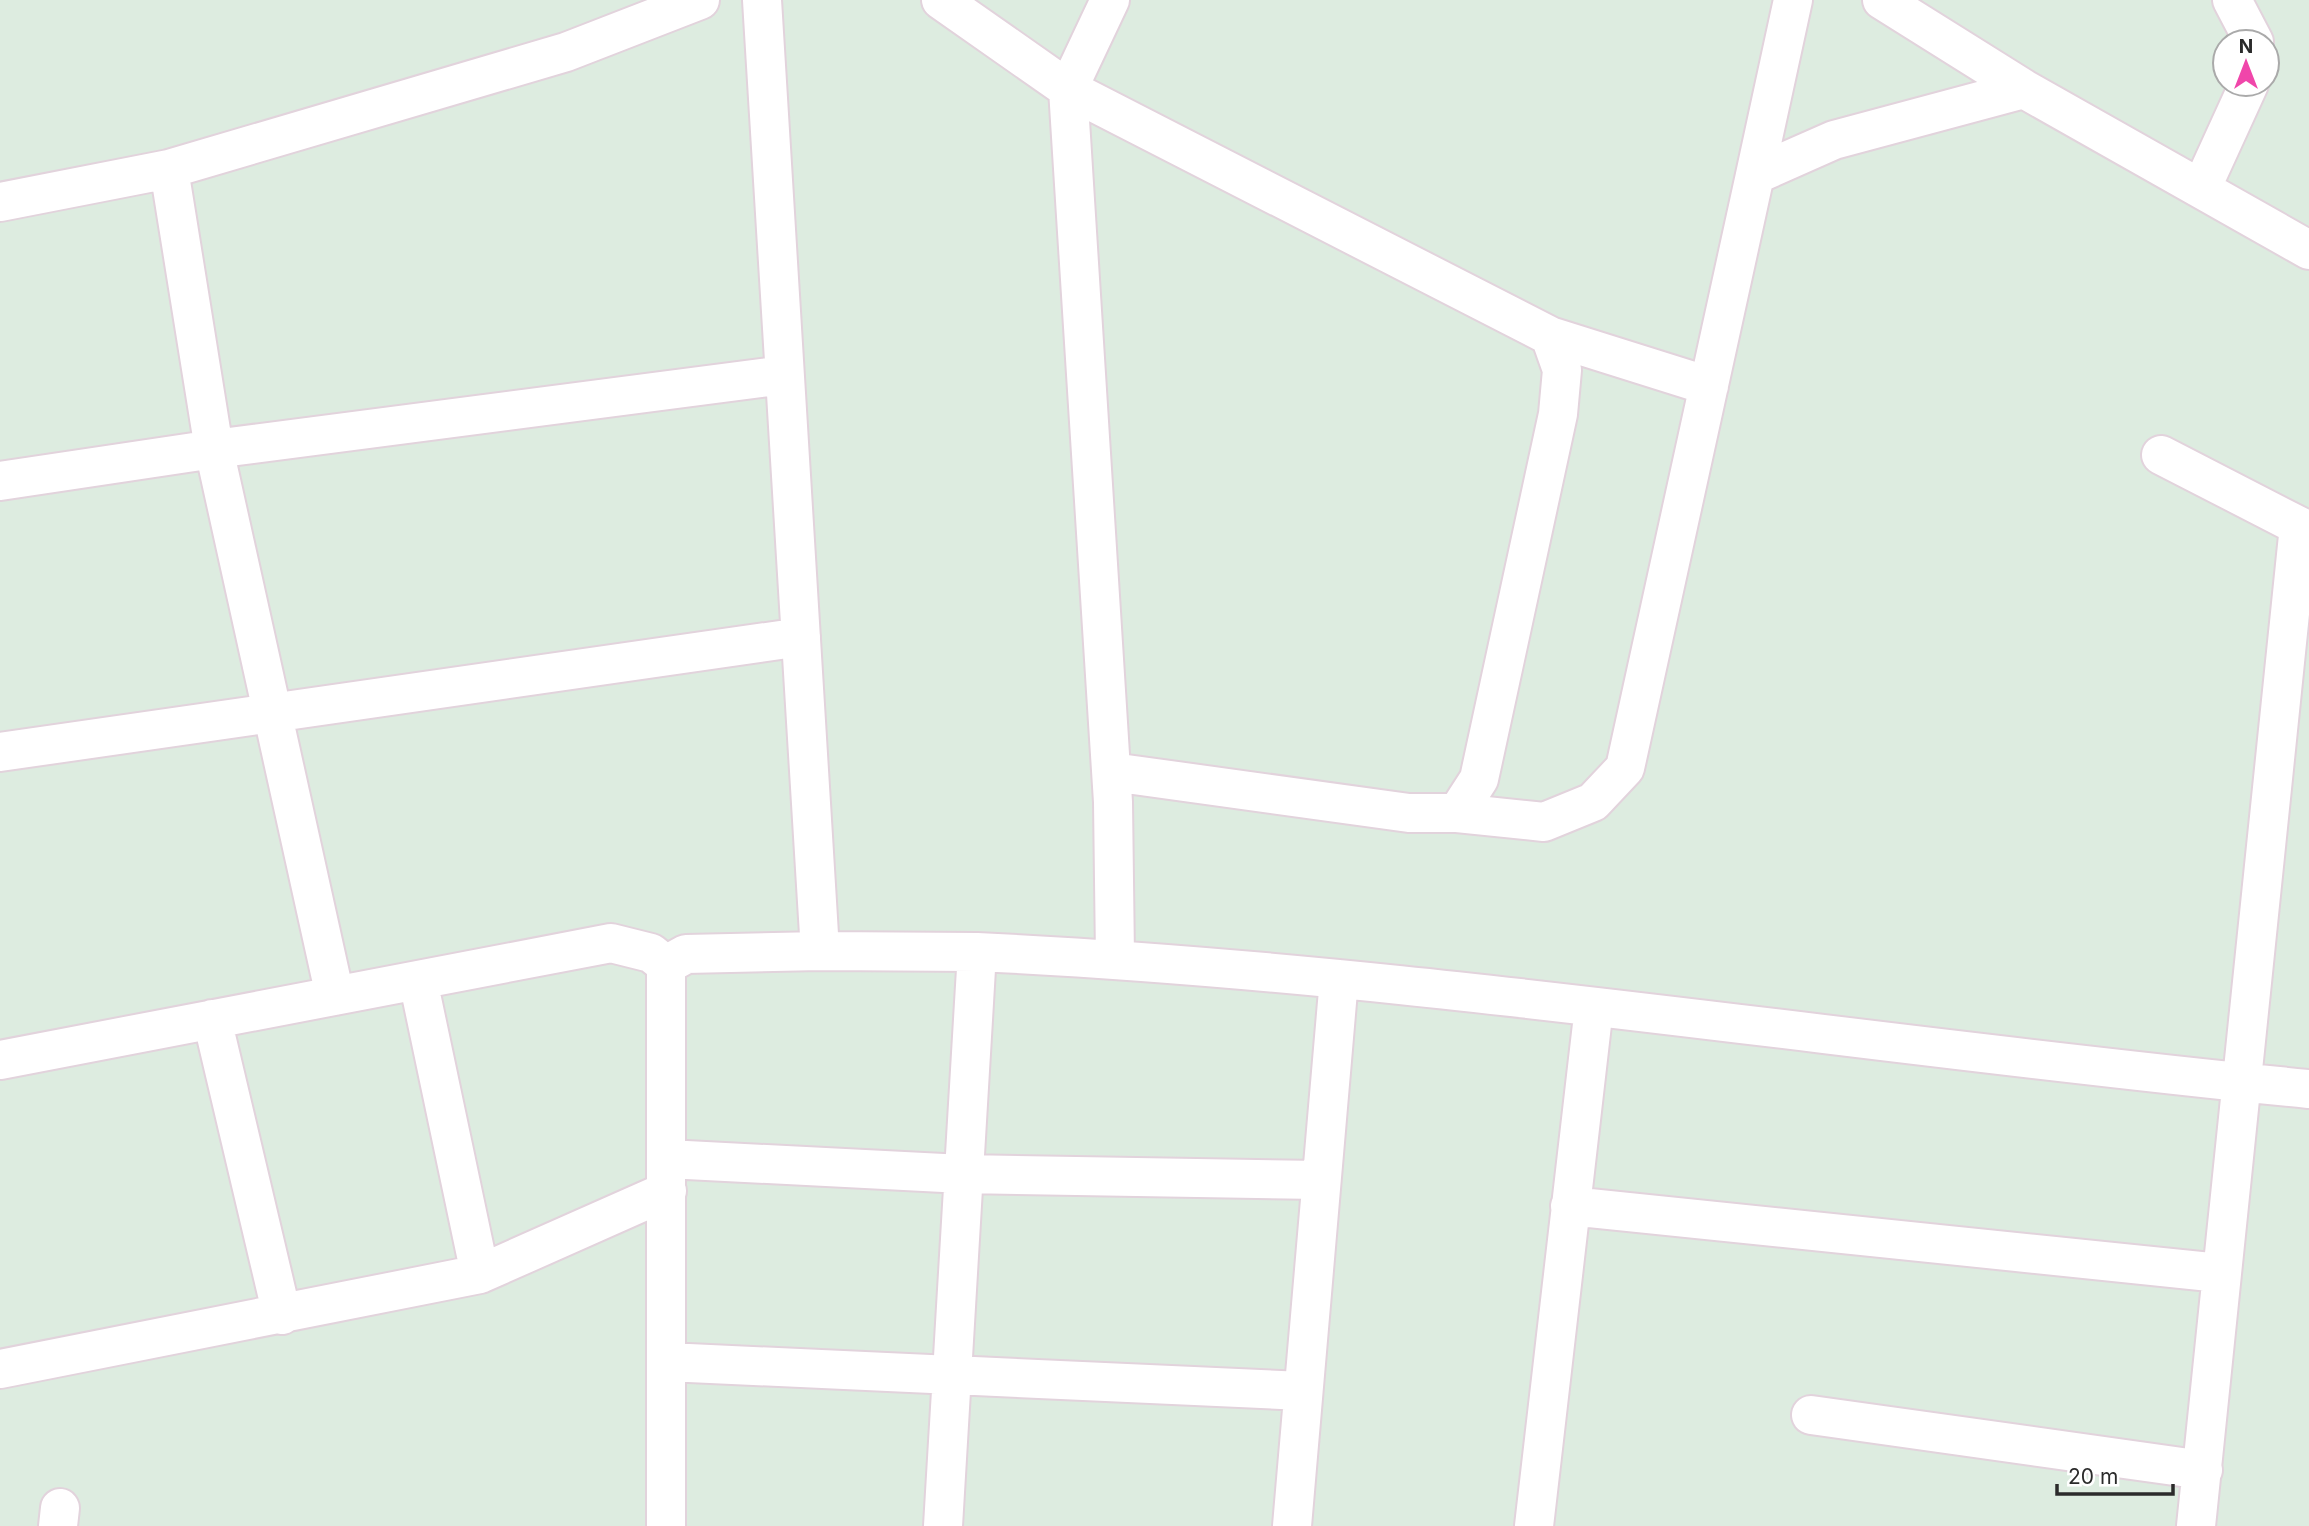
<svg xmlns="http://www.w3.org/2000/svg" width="2309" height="1526" viewBox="0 0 2309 1526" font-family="Inter,sans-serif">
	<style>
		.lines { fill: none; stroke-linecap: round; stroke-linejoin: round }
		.minor-casing { stroke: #e2d3dc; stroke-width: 42 }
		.minor { stroke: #fff; stroke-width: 38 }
	</style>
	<rect width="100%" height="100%" fill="#ddece0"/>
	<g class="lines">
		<defs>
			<path id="minor" d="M762,0l58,951
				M941,0l127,89 482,247 12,34 -4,44 -79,365 -22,34h-48l-297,-41
				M1110,0l-42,89 45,713 2,156
				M1882,0l142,89 285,161
				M2232,0l22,42
				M169,169l45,280 121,547
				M1755,175l38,-175
				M2201,189l48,-105
				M0,202l169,-33 397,-117 134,-52
				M1550,336l159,50
				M2161,455l138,71
				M0,481l214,-32 570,-74
				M0,752l801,-115
				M1457,813l87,9 49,-20 32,-34 130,-593 79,-35 190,-51
				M418,980l62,294
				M212,1019l70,296
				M0,1060l611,-117 40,10 15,12
				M667,1159l296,15 358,6
				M1570,1206l650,67
				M667,1362l636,29
				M0,1369l480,-95 187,-83
				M1811,1415l392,55
				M58,1526l2,-18
				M666,1526v-561l20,-11 134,-3 157,1
				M943,1526l34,-574c446,21 888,94 1332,137
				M1292,1526l47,-547
				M1534,1526l60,-519
				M2196,1526l103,-1000 10,6"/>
		</defs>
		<use href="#minor" class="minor-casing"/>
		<use href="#minor" class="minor"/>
	</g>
	<g transform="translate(2246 63)"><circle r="33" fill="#ffffff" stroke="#aaaaaa" stroke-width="2"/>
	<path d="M0-5L12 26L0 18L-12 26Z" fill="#f046aa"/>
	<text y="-10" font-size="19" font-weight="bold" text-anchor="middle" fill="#2b2b2b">N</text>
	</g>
	<path d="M2057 1484v10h116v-10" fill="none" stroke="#2b2b2b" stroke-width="3.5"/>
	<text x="2068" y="1484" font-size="21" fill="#2b2b2b" stroke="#ffffff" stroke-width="5" paint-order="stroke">20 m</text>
</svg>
